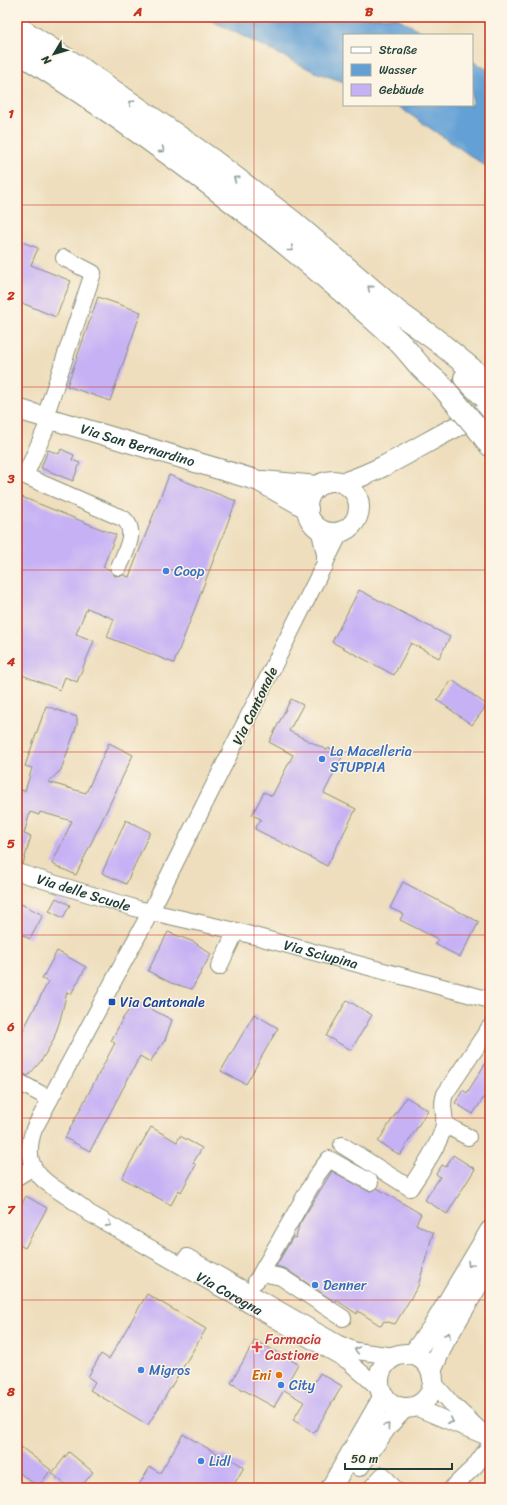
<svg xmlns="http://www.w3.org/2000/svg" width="507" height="1505" viewBox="0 0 507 1505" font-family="Sriracha,sans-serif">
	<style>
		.water { fill: #64a0d5; stroke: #426e84 }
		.building { fill: #c6b1f5 }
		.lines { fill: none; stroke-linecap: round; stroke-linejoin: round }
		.minor-casing { stroke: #868e78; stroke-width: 18 }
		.major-casing { stroke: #868e78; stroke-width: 22 }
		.highway-casing { stroke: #868e78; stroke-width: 24 }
		.minor { stroke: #fff; stroke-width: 16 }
		.major { stroke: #fff; stroke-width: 20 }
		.highway { stroke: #fff; stroke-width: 22 }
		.highway-bridge-casing { stroke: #868e78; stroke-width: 24; stroke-linecap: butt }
		.highway-bridge { stroke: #fff; stroke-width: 22 }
		.oneway { stroke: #8f9e9a }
		.grid { fill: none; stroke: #c8321e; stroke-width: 1; stroke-opacity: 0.55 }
		.shop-dot { fill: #3f7fe0; stroke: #fcf5e5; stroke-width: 1.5 }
		.transit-dot { fill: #1a4fb4; stroke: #fcf5e5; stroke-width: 1.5 }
		.health-dot { fill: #e0444e; stroke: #fcf5e5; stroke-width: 1.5 }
		.food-dot { fill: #e8710a; stroke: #fcf5e5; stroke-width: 1.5 }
		.labels { text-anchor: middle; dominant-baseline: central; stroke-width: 3; stroke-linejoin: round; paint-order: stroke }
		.street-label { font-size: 14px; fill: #1f3d34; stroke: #fcf5e5 }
		.shop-label { font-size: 14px; fill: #366cbe; stroke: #fcf5e5; text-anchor: start }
		.transit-label { font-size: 14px; fill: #164399; stroke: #fcf5e5; text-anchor: start }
		.health-label { font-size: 14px; fill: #be3a42; stroke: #fcf5e5; text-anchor: start }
		.food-label { font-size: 14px; fill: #c56008; stroke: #fcf5e5; text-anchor: end }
		.neatline { fill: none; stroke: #c8321e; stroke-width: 1.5 }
		.grid-label { font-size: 13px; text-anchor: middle; font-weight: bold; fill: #c8321e }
	</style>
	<rect width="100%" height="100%" fill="#fcf5e5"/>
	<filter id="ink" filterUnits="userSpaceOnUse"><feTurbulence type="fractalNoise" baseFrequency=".025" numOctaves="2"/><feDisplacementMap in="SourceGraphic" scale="8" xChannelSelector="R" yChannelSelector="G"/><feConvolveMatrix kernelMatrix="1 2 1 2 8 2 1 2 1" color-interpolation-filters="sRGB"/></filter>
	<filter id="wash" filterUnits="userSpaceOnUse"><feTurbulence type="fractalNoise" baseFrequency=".012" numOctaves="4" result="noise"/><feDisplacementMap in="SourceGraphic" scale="16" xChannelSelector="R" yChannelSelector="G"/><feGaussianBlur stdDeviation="0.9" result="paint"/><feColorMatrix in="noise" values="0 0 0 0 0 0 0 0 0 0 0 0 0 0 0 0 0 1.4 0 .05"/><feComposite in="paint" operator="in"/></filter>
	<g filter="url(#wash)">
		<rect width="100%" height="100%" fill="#eedebd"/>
		<path class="water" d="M204,17h192l31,18h-83v47l-29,-10z
			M472,61l18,10v98l-94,-64h76z"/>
		<g id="blocks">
			<path class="building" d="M17,240l21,8 -7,17 40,16 -15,36 -39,-16z
				M98,297l43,15 -31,89 -43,-15z
				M61,449l13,6 -2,5 8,3 -7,18 -32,-13 7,-18 11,4z
				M169,475l67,26 -62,162 -67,-26 7,-18 -27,-11 -11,26 18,7 -17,41 -12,-5 -5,13 -43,-17v-178l99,40 -13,32 7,3 5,6 9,-1 5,2z
				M359,590l91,47 -11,21 -28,-15 -17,32 -62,-33z
				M452,680l35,25 -15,20 -35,-25z
				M291,699l12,6 -14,26 38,19 2,-2 14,7 -19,38 32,16 -29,57 -72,-37 6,-10 -9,-4 12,-23 8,4 21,-41 -24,-13z
				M46,706l31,11v8l-16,45 -13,12 38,11 23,-50 24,12 -57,120 -24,-11 20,-43 -32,-9 -1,3 -9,-3 -6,22 7,2 -8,28 -6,-1v-48l3,-11 -2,-1 3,-13 4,1 7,-23 -7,-2z
				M126,820l24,12 -24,52 -24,-11z
				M403,882l76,40 -19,35 -25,-13 3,-5 -38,-19 3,-6 -13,-6z
				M56,898l14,7 -7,13 -14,-7z
				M17,902l26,13 -13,24 -13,-7z
				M168,932l26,10 17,12 -19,35 -21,-6 -23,-12z
				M57,951l29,16 -15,27 -4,-2 -7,28 -7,21 -12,20 -13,15 -11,-5v-29l31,-60 -6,-3z
				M347,1000l25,15 -21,35 -25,-14z
				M136,1001l36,19 -7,20 -15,22 -10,-6 -50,95 -25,-13 50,-95 -4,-2 12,-23z
				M254,1014l24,14 -32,56 -25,-13z
				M490,1056v32l-17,26 -18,-11 8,-13 4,3z
				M406,1097l22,13 -28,45 -22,-13z
				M151,1127l26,15 3,-6 22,12 -9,15 3,2 -15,27 -2,-2 -8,15 -49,-27z
				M453,1155l22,14 -28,45 -22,-14 15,-23 -4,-3 6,-9 4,2z
				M332,1171l34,19 5,1 6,-3 44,26 -5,10 17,9 -15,53 -23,38 -11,-3 -3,5 -23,-15 -1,3 -21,-14 -1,2 -49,-33 -10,-3 17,-29 3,1 3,-13z
				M26,1196l21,12 -22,40 -8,-4v-31z
				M147,1294l59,35 -58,96 -58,-35 5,-8 -7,-5 13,-23 8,5z
				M255,1340l43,24 -9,16 20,12 11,-19 22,13 -28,47 -21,-13 11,-18 -20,-12 -10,17 -43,-24z
				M183,1434l38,22 1,-2 22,13 -12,21h-95l13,-21 10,6z
				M17,1444l34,26 -13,17 -21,-16z
				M69,1452l24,20 -13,16h-11l-17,-15z"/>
		</g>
	</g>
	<g filter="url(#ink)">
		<use href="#blocks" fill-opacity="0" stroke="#868e78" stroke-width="1"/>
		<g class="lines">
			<defs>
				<g id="minor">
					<path d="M45,417l48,-144 -29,-15"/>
					<path d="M50,419l-25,57 99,43c14,12 1,34 -5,48"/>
					<path d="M319,528l6,26v12"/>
					<path id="s1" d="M341,531l-190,380 -117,218c-18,51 24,55 55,84l259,148 32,28"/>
					<path id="s2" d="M17,872l121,37 98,22 254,69"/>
					<path d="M219,967l17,-36"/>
					<path d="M17,1081l33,18"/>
					<path d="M444,1124l24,13"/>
					<path d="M342,1145l68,43c10,-15 32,-47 34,-64 2,-11 -4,-17 1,-30l45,-67"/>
					<path d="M17,1177l16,-10"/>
					<path d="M187,1257l150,86 19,8 39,5"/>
					<path d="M260,1275l57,-100 12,-16 41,23"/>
					<path d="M256,1281l6,-8 19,4 62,41"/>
					<path d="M433,1382l18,21 29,27"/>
					<path d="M415,1407l75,31"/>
					<path d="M371,1488l12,-13 11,13"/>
					<path d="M452,1488l23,-22 15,-21"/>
				</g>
				<g id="major">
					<path id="s3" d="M17,409l242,72 49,28"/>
					<path d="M263,481l55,5"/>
					<circle cx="333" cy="507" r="26"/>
					<path d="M343,483c53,-17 96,-52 147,-72"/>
					<circle cx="406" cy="1381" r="27"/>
					<path d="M413,1354l20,-27 57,-96"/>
					<path d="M431,1371l13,-29 46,-78"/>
					<path d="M359,1466l28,-40 17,-18"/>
					<path d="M331,1488l53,-92"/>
				</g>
				<path id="highway" d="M17,27l69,45 126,88 81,62 106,91 37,27 54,44
					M17,51c135,85 264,183 382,291 7,7 13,15 20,23 6,7 14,13 22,20
					M465,378l25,24
					M479,430l11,15"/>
			</defs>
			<use href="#minor" class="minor-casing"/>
			<use href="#major" class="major-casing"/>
			<use href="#highway" class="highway-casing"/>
			<use href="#minor" class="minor"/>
			<use href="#major" class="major"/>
			<use href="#highway" class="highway"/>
			<defs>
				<path id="highway-bridge" d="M441,385l38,45"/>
			</defs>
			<use href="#highway-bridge" class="highway-bridge-casing"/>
			<use href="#highway-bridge" class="highway-bridge"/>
		</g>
		<defs><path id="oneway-chevron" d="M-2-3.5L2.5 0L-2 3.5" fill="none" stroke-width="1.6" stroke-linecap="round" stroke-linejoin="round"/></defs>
		<g class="oneway">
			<use href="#oneway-chevron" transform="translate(131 103) rotate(-145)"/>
			<use href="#oneway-chevron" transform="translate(162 150) rotate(36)"/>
			<use href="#oneway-chevron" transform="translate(236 179) rotate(-143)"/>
			<use href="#oneway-chevron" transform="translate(291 249) rotate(39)"/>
			<use href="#oneway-chevron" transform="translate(370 288) rotate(-139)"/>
			<use href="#oneway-chevron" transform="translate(109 1224) rotate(29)"/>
			<use href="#oneway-chevron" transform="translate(470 1264) rotate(121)"/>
			<use href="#oneway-chevron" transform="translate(448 1335) rotate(-59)"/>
			<use href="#oneway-chevron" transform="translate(357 1350) rotate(-170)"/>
			<use href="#oneway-chevron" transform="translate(451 1421) rotate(27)"/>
			<use href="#oneway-chevron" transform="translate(387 1426) rotate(-50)"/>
		</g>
	</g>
	<path class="grid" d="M254,17v1471M17,205h473M17,387h473M17,570h473M17,752h473M17,935h473M17,1118h473M17,1300h473"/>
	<g class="shop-dot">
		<circle cx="166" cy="571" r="4"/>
		<circle cx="322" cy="759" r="4"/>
		<circle cx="315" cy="1285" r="4"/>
		<circle cx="141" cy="1370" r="4"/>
		<circle cx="281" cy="1385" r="4"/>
		<circle cx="201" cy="1461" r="4"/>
	</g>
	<rect class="transit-dot" x="108" y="998" width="8" height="8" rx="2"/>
	<path class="health-dot" d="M255 1341h4v4h4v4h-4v4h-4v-4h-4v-4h4z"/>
	<circle class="food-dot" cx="279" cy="1375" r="4"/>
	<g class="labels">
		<g class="street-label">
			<text stroke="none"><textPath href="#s3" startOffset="126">Via San Bernardino</textPath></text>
			<text transform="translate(255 706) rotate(-64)">Via Cantonale</text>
			<text stroke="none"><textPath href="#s2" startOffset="70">Via delle Scuole</textPath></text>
			<text stroke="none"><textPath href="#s2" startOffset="315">Via Sciupina</textPath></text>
			<text stroke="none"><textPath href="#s1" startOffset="946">Via Corogna</textPath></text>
		</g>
		<g class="shop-label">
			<text x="174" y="571">Coop</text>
			<text x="330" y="751">La Macelleria<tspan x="330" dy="16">STUPPIA</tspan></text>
			<text x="323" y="1285">Denner</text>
			<text x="149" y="1370">Migros</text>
			<text x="289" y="1385">City</text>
			<text x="209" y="1461">Lidl</text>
		</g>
		<g class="transit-label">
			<text x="120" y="1002">Via Cantonale</text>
		</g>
		<g class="health-label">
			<text x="265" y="1339">Farmacia<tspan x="265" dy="16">Castione</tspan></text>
		</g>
		<g class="food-label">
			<text x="271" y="1375">Eni</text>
		</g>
	</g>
	<rect width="507" height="1505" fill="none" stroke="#fcf5e5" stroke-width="44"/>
	<rect x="343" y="34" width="130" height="72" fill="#fcf5e5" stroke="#a4ab9e"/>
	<rect x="351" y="47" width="20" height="6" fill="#ffffff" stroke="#a4ab9e"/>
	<text x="379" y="54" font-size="12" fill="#1f3d34">Straße</text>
	<rect x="351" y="64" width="20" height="12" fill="#64a0d5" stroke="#a4ab9e"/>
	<text x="379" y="74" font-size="12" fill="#1f3d34">Wasser</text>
	<rect x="351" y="84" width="20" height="12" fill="#c6b1f5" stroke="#a4ab9e"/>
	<text x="379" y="94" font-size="12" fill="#1f3d34">Gebäude</text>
	<g transform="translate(54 54) rotate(232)" stroke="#fcf5e5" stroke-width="3" paint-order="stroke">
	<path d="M0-3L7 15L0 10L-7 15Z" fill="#1f3d34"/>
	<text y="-6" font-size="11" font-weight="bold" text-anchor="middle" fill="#1f3d34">N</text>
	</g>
	<path d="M345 1463v6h107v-6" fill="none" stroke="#1f3d34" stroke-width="2"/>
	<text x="351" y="1463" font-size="12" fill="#1f3d34" stroke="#fcf5e5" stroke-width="3" paint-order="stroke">50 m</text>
	<rect x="22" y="22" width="463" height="1461" class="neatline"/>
	<g class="grid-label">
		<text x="138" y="16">A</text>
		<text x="369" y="16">B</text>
		<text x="11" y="118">1</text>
		<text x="11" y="300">2</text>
		<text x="11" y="483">3</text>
		<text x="11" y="666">4</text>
		<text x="11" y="848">5</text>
		<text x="11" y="1031">6</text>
		<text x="11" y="1214">7</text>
		<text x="11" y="1396">8</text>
	</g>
</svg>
